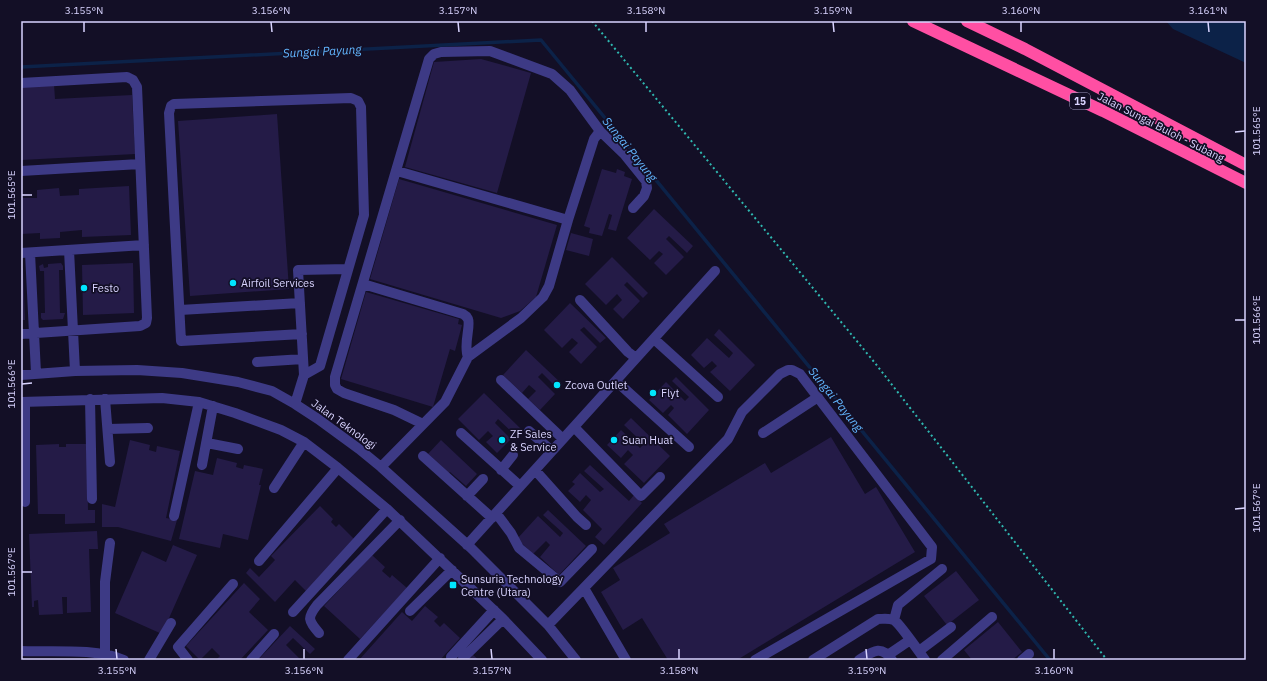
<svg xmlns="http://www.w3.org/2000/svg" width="1267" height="681" viewBox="0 0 1267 681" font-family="'IBM Plex Sans',sans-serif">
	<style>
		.water { fill: #0c2248 }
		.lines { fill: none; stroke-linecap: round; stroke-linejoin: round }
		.stream { stroke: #0c2248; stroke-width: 3.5 }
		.building { fill: #241b47 }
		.path { stroke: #2fb8b0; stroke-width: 2; stroke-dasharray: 2 3; stroke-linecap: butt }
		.minor { stroke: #3d3a85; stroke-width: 10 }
		.highway { stroke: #ff4fa3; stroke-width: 12 }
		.ticks { fill: none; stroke: #d9d4ff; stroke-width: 1.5 }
		.poi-dot { fill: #00e5ff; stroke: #130f26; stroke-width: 1.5 }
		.labels { text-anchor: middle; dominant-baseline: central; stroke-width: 3.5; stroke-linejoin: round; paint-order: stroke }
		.shield { fill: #130f26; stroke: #9e99be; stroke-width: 1 }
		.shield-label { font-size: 10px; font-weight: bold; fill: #d9d4ff }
		.street-label { font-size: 11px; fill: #d9d4ff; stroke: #130f26 }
		.poi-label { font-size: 11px; fill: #d9d4ff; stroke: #130f26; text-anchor: start }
		.water-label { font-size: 12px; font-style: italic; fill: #62b6ff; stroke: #130f26 }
		.neatline { fill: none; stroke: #d9d4ff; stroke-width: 1.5 }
		.ticks-label { font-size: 10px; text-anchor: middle; fill: #d9d4ff }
	</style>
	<rect width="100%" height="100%" fill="#130f26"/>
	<path class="water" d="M1166,21h80v42l-73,-34z"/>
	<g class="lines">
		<path class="stream" d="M21,67l520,-27 509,620"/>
	</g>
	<path class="building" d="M481,59l50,14 -34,120 -92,-26 29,-105z
		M54,84l1,15 77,-4 3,59 -114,6v-75z
		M277,114l12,175 -99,7 -12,-175z
		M602,169l14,4 1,-4 8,3 -1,4 8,3 -16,52 -8,-2 4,-14 -3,-1 -7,22 -13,-3 1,-5 -6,-2z
		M399,179l158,46 -21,72 -16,14 -19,7 -131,-39z
		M129,186l2,49 -49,2v-7l-22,2v6l-20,1v-6l-19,1v-36h16v-8l22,-2 1,8 19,-1v-6z
		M654,209l39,37 -6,7 -18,-17 -3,3 18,18 -18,18 -12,-12 9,-9 -4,-3 -9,9 -23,-22z
		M571,233l22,6 -4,17 -23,-6z
		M612,257l36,36 -5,5 -16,-16 -3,3 16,16 -17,18 -10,-10 9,-9 -5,-6 -11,11 -21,-21z
		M61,263l2,3v4h-4l1,43h5l-2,6 -20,1 -2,-2v-5h4l-1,-42h-4l-1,-5 4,-2 1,4 4,-1v-3z
		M133,263l1,50 -51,2 -1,-50z
		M21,268h2l2,52h-4z
		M366,292l93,27 -1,5 4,1 -7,26 -5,-2 -17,58 -92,-28z
		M570,303l36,35 -6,5 -16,-16 -4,3 17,17 -16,17 -12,-12 9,-9 -6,-5 -10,10 -18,-18z
		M719,329l36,36 -25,26 -20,-19 7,-6 -5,-5 -8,7 -13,-13 16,-17 22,20 4,-5 -19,-18z
		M526,350l36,34 -4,5 -16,-16 -4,4 17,17 -15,16 -12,-11 8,-8 -7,-6 -7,8 -19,-18z
		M676,377l33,33 -22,24 -19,-19 6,-7 -3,-3 -8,8 -14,-13 17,-18 19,19 4,-4 -17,-16z
		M484,393l37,36 -6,6 -17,-16 -3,4 16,16 -14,14 -11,-11 7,-6 -5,-5 -9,9 -21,-21z
		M631,418l39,38 -26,27 -20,-19 9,-9 -5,-5 -7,8 -14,-13 14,-15 19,18 4,-4 -20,-19z
		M831,437l34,57 11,-7 39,65 -178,108h-69l-26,-42 -19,12 -22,-38 19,-12 -7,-12 57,-35 -6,-9 101,-61 6,10z
		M130,440l20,5 -1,5 7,2 1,-6 23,5 -14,67 11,2 -6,21 -53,-14h-16v-23l13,3z
		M441,440l36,34 -11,12 -16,-14 -3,3 -20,-20z
		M59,444v3h7v-3h21l1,66h7v13l-30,1v-10h-27l-2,-69z
		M217,458l20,5 -1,4 7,2 1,-4 19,4 -4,16h2l-13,55 -25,-6 -3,14 -41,-9 16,-68 18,4z
		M590,465l39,36 5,-6 8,8 -38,42 -9,-8 7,-8 -19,-19 8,-10 -5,-5 -6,7 -12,-11 7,-7 -3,-2 8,-9 20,19 4,-3 -20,-18z
		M320,506l13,13 -2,3 5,5 3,-3 16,16 -49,51 -11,-11 -20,22 -29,-29 4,-5 9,9 16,-17 -4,-4z
		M548,510l38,36 -27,29 -19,-18 10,-12 -4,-4 -13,13 -16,-15 21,-23 22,21 3,-4 -20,-18z
		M97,531l1,18h-9l2,63 -24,1v-16h-5l1,17 -24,1 -1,-15 -4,1v6h-2l-3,-73z
		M173,545l24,10 -35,79 -47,-21 27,-62 24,11z
		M372,555l13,12 -3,4 8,7 2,-3 15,13 -47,51 -36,-33z
		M956,571l23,29 -32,25 -23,-29z
		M244,583l16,16 -11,13 19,18 -28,30h-24l4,-4 -8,-8 -12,12 -14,-14z
		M425,606l13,11 -4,4 6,6 4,-4 16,15 -19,21 1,1h-83l43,-48 10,9z
		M998,622l24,30 -10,8h-40l-8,-10z
		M290,626l25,23 -5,5 -17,-16 -7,7 15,15h-43z
		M473,655l6,5h-10z"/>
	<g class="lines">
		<path class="path" d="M592,21l283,342 232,297"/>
		<path class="minor" d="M21,83l106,-6 6,3 4,7 10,231 -1,5 -6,3 -119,8
			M21,171l119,-7
			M397,171l171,49
			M69,250l6,121
			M21,253l123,-8
			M30,253l6,120
			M363,284l100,30c2,1 4,3 5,5 3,7 -5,26 0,38
			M580,300l48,52 8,6
			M180,310l120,-7
			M302,334l-121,7 -12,-228 2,-7 3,-2 177,-6 7,3 3,6 3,108 -44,151 -16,9
			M654,339l64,58
			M257,362l46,-3
			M21,375l54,-4 62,-1 45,3 56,9 34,9 23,13 23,15 41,30 22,18 90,81 77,77 28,35
			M501,380l62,59
			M616,381l73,66
			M90,399l2,100
			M105,399l5,63
			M21,402l141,-4 37,4 36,11 46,17 23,12 34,26 49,41 116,110 39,41
			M25,402v100
			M295,404l9,-29 -6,-105 50,-1
			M423,424l-29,-14 -50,-17 -7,-4 -2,-4v-8l94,-318 5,-5 7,-2 49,-1 62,23 18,16 30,41 25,24 21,26 1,7 -3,8 -11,12
			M574,427l67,69 19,-19
			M108,429l40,-1
			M529,431l23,20
			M461,433l59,53
			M763,433l55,-36
			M207,443l31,6
			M423,456l69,62
			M202,465l11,-59
			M381,467l64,-65 23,-45 53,-39 22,-21 6,-11 19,-66 26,-81 6,-8
			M501,470l12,-15
			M535,470l42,47 9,8
			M274,488l30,-46
			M467,496l16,-17
			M496,513l15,20 8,15 41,34 32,-33
			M174,516l25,-114
			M467,545l248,-274
			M259,561l79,-93
			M584,588l42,72
			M410,611l42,-41
			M293,612l94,-103
			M894,620l4,-15 44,-36
			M548,625l180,-186 14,-27 38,-38 8,-4h4l8,4 132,173 -1,12 -176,101
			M319,633c-11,-13 -12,-15 -2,-28l83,-85
			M21,651c31,1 75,-3 103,9
			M919,651l32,-24
			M105,654v-72l5,-39
			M888,655l22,-15
			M451,657l43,-47
			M463,658l40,-39
			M149,660l22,-37
			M188,660l-10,-13 55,-63
			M251,660l23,-26
			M348,660l92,-102
			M813,660l65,-41c5,0 11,-1 16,1 6,4 26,33 31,40
			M859,660c13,-8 22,-16 33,0
			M942,660l50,-43
			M1022,660l7,-6"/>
		<path class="highway" d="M913,21l190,90 143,72
			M967,21l58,28 221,116"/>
	</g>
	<path class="ticks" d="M84,22v10M271,22l1,10M458,22l1,10M646,22v10M833,22l1,10M1021,22v10M1208,22l1,10M1235,132l10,-1M22,195h10M1235,320h10M22,384l10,-1M1235,509l10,-1M22,572h10M116,649l1,10M304,649v10M491,649l1,10M679,649v10M866,649l1,10M1054,649v10"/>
	<g class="poi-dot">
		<circle cx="233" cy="283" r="4"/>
		<circle cx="84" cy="288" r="4"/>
		<circle cx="557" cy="385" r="4"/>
		<circle cx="653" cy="393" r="4"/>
		<circle cx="502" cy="440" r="4"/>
		<circle cx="614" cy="440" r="4"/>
		<rect x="449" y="581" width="8" height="8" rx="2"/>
	</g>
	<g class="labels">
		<rect class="shield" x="1070" y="93" width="20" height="16" rx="3"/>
		<g class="shield-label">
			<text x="1080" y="101">15</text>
		</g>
		<g class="street-label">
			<text transform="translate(1161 127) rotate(27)">Jalan Sungai Buloh - Subang</text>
			<text transform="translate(344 424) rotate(36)">Jalan Teknologi</text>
		</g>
		<g class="poi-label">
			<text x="241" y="283">Airfoil Services</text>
			<text x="92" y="288">Festo</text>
			<text x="565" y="385">Zcova Outlet</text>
			<text x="661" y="393">Flyt</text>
			<text x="510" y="434">ZF Sales<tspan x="510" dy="13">&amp; Service</tspan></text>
			<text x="622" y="440">Suan Huat</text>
			<text x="461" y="579">Sunsuria Technology<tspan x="461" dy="13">Centre (Utara)</tspan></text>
		</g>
		<g class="water-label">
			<text transform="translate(322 51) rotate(-3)">Sungai Payung</text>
			<text transform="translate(630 149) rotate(51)">Sungai Payung</text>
			<text transform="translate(836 399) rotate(51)">Sungai Payung</text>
		</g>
	</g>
	<rect width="1267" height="681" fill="none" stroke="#130f26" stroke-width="44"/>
	<rect x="22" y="22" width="1223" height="637" class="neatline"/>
	<g class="ticks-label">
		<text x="84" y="14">3.155°N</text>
		<text x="271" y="14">3.156°N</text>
		<text x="458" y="14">3.157°N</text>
		<text x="646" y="14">3.158°N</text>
		<text x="833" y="14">3.159°N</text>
		<text x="1021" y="14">3.160°N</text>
		<text x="1208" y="14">3.161°N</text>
		<text transform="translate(1256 131) rotate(-90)" y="4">101.565°E</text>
		<text transform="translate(11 195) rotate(-90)" y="4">101.565°E</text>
		<text transform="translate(1256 320) rotate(-90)" y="4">101.566°E</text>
		<text transform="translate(11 384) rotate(-90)" y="4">101.566°E</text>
		<text transform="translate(1256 508) rotate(-90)" y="4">101.567°E</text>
		<text transform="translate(11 572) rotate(-90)" y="4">101.567°E</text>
		<text x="117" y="674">3.155°N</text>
		<text x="304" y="674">3.156°N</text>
		<text x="492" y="674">3.157°N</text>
		<text x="679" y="674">3.158°N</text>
		<text x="867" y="674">3.159°N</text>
		<text x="1054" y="674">3.160°N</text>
	</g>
</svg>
